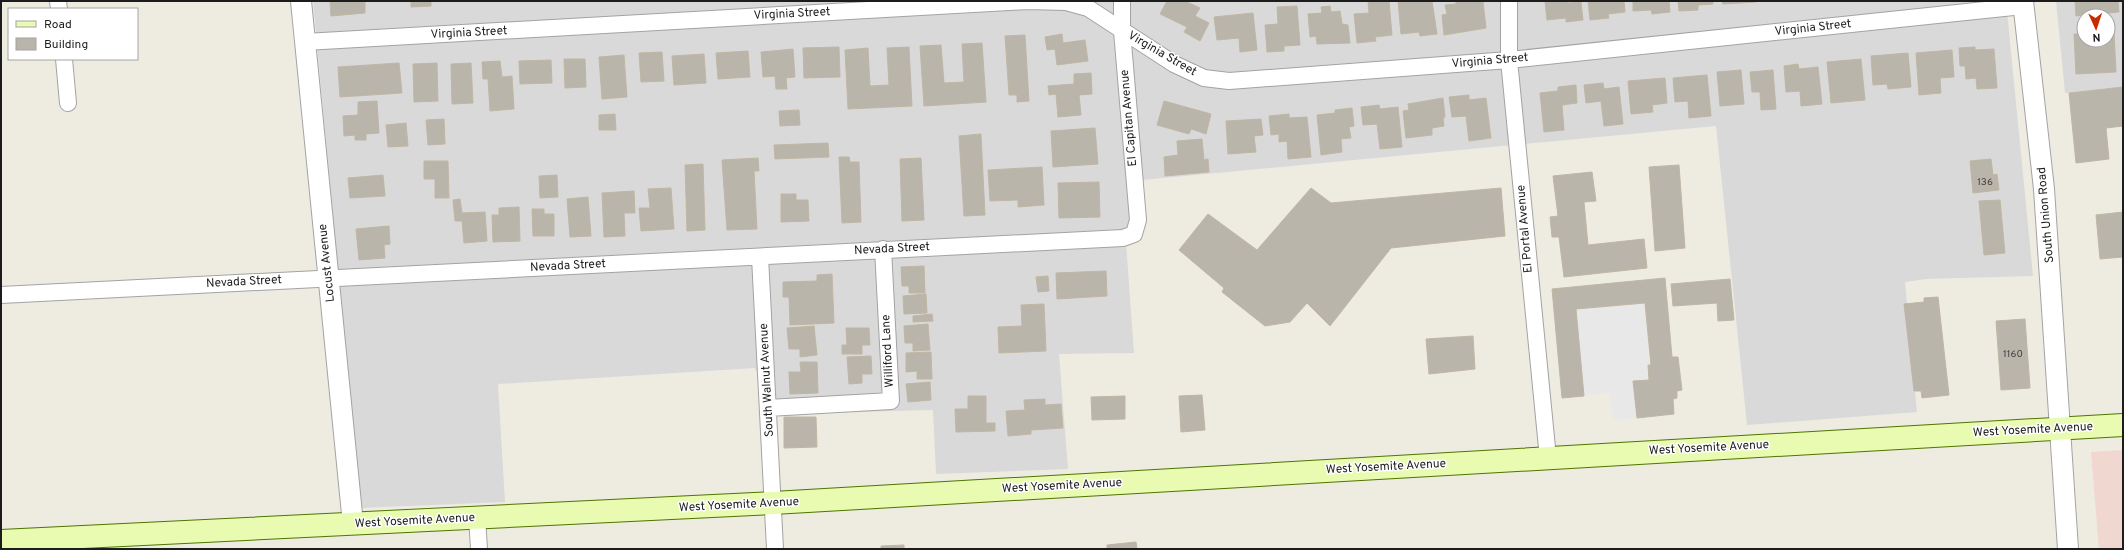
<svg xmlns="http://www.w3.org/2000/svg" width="2124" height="550" viewBox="0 0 2124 550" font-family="Overpass,sans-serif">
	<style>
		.residential { fill: #dad9d9; fill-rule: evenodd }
		.commercial { fill: #f0d7cf }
		.parking { fill: #e8e8e8 }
		.building { fill: #bab5aa; stroke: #c0b6a3 }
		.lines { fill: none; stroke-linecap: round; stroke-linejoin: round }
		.minor-casing { stroke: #a3a3a3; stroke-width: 18 }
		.tertiary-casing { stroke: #a3a3a3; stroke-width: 22 }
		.secondary-casing { stroke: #4f7401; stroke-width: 24 }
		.minor { stroke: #fff; stroke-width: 16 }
		.tertiary { stroke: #fff; stroke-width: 20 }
		.secondary { stroke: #e8fbb1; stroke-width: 22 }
		.labels { text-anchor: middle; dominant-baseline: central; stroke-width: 3; stroke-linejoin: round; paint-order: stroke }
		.number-label { font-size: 10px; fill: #444240 }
		.street-label { font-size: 12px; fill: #1c1c1c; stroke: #fff }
	</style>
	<rect width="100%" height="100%" fill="#eeece1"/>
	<path class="residential" d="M313,1h1693l27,275 -107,3 -21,3 12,130 -170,13 -31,-299 -574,54 2,30 -19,18 9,125 -75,1 9,115 -132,5 -3,-64 -157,4 -21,-46 -257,16 7,118 -145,6z
		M2056,1h67v86l-58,6zM2084,16h24v24h-24z"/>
	<path class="commercial" d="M2123,450v99h-24l-8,-97z"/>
	<path class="parking" d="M1645,303l6,62 -3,1 1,14 -16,1 4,37 -24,2 -3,-27 -26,3 -8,-87z"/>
	<path class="building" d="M330,1h35v12l-34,3z
		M411,1h20v5l-20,1z
		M1167,1h18l15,7 -5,8 14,7 -9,18 -16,-9 3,-5 -27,-13z
		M1368,1h21l3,34 -17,2 1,4 -19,2 -3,-29 15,-1z
		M1398,1h34l5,33 -17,2 -1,-4 -18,2z
		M1456,1h27l3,27 -42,7 -2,-20 5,-1 -2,-9 11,-1z
		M1545,1h23v2l13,-1 2,18 -17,2v-4l-19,2z
		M1588,1h36l1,11 -17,2 1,4 -19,2z
		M1633,1h36l1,11 -18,2 -1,-4 -18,1z
		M1678,1h35v3l-15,1v5l-19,1z
		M1722,1h34v1l-33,2z
		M2075,1h43l1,11 -43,4z
		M1297,6l3,39 -16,1v5l-17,1 -2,-27 13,-1 -1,-17z
		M1330,6l1,6 9,-1 2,13 6,1 2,18 -33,1 -1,-8 -6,1 -2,-23 14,-1 -1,-6z
		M1253,13l4,37 -17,2 -1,-14 -22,2 -3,-23z
		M2114,32l2,40 -40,2 -2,-40h10v6h24v-7z
		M1062,34l1,9 22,-3 3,21 -31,4 -2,-16 -8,1 -2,-13z
		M1025,35l4,66 -12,1v-7h-8l-4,-59z
		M982,43l4,59 -62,4 -4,-60 21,-1 3,38 20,-1 -2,-38z
		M839,47l1,30 -36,1 -1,-30z
		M909,47l3,59 -64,3 -3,-59 23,-2 2,38 19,-1 -2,-37z
		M1975,47v3l19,-1 3,39 -20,1 -1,-11 -10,1 -1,-13h-5l-1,-18z
		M793,49l2,28 -9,1 1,11h-11l-1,-13 -12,1 -2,-25z
		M1952,50l2,27 -14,1 1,15 -22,2 -3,-42z
		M748,51l2,26 -32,2 -2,-26z
		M662,52l2,29 -23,1 -2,-29z
		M1908,53l3,34 -23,2 -1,-5 -14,1 -2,-29z
		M704,54l2,29 -32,2 -2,-29z
		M624,55l3,42 -25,2 -3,-42z
		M564,59h21l1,28 -21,1z
		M1861,59l4,41 -34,3 -4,-41z
		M551,60l1,23 -32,1 -1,-23z
		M500,61l2,16 10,-1 2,33 -24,2 -2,-32h-5l-1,-17z
		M399,63l3,30 -62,4 -2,-30z
		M437,63l1,38 -24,1 -1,-38z
		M471,63l2,40 -21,1 -1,-40z
		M1798,64l1,5 19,-2 4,37 -21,2 -1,-15 -14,1 -2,-26z
		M1741,70l3,34 -24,2 -3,-34z
		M1773,70l3,39 -15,1 -1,-18h-8l-2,-20z
		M1091,73l1,21 -13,1 2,20 -23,2 -2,-23 -7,1 -1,-9 26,-2v-10z
		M1707,75l4,41 -22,2 -1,-17 -13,1 -2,-24z
		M1665,78l2,25 -15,2 1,7 -22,2 -3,-33z
		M1603,83l1,6 15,-2 4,37 -19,2 -3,-25 -15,2 -2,-18z
		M1576,85l1,18 -15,2 2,25 -20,2 -4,-39 18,-2v-4z
		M2123,87v39l-17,2 3,31 -33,4 -7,-70z
		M1469,95v5l17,-2 5,40 -22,3 -3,-25 -14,1 -3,-20z
		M1443,98l2,19 -2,1 1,8 -12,2v7l-26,3 -3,-27 6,-1 -1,-6z
		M377,101l2,32 -13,1v6h-11v-5l-11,1 -1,-20 15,-1v-13z
		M1164,101l47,13 -5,20 -15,-5 -2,5 -32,-9z
		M1379,105l1,4 18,-2 4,40 -22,2 -3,-25 -14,1 -2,-18z
		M1352,108l2,18 -5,1 2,11 -10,1 1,13 -21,3 -4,-40 18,-2v-3z
		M799,110l1,15 -20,1 -1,-15z
		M615,114l1,16h-17v-15z
		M1289,114v4l18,-1 4,40 -23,2 -1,-18 -8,1v-8l-8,1 -2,-19z
		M444,119l1,25 -17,1 -2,-25z
		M1261,119l2,16 -9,1 2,16 -28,2 -2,-33z
		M406,123l2,23 -20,1 -2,-22z
		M1095,128l3,36 -45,3 -2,-36z
		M981,134l4,81 -21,1 -5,-80z
		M1202,139l2,21 4,-1 1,13 -44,4 -1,-19 14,-2 -1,-14z
		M828,143l1,14 -54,2 -1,-14z
		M839,157h10l1,5h9l2,60 -19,1z
		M758,158l1,13h-5l3,58 -30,1 -5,-70z
		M921,158l3,62 -22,1 -2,-62z
		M1991,159l2,16 4,-1 2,16 -26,3 -3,-32z
		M424,161h24l1,37h-14v-19h-11z
		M703,164l2,66 -18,1 -2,-66z
		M1679,165l6,83 -30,3 -6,-84z
		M1042,167l2,38 -26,2v-7l-28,1 -2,-31z
		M1592,172l4,29 -12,1 4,43 56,-6 3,29 -83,9 -5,-40h-7l-2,-20 8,-1 -5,-40z
		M383,175l2,21 -35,2 -2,-20z
		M557,175l1,22 -18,1 -1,-22z
		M1099,182l1,35 -41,1 -1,-35z
		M671,188l3,41 -33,2 -2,-23h11l-2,-19z
		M1311,188l20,15 170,-15 4,48 -114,12 -61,78 -23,-23 -17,19 -25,4 -43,-34 2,-4 -45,-38 29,-36 49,36z
		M634,191l1,22h-11l1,23 -21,1 -2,-44z
		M781,194h15v6h12l1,21 -28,1z
		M588,197l3,39 -21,1 -3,-38z
		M460,199l2,14 23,-1 2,29 -23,2 -2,-22h-7l-2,-21z
		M2000,200l5,53 -21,2 -5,-54z
		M519,207l1,34 -27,1 -1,-27h7v-7z
		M532,209h12v5h10v22h-21z
		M2123,212v45l-23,2 -4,-44z
		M389,226l1,18 -6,1 1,13 -26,2 -3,-31z
		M924,266l1,27h-16v-7h-7l-1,-19z
		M1106,271l1,25 -50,3 -1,-26z
		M832,274l2,49 -44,2 -1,-28h-6v-15l34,-1v-6z
		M1048,276l1,15 -11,1 -2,-15z
		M1665,278l7,79h6l4,33 -5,1v7l-4,1 1,15 -37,4 -4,-37 16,-1 -1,-15h3l-6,-62 -69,6 8,87 -22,2 -10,-109z
		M1730,279l4,41 -16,1 -1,-18 -44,3 -2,-22z
		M926,294l1,19 -23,1 -1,-18z
		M1938,297l11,98 -27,3 -1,-7h-7l-10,-87 20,-2v-4z
		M1044,304l2,47 -47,2 -1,-26 24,-1 -1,-21z
		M932,314l1,7 -20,1v-6z
		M2025,319l5,69 -29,2 -5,-69z
		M928,324l2,26 -17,1v-8h-8l-1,-17z
		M814,326l3,29 -17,2v-8h-11l-2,-21z
		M846,328h23l1,17h-8v9h-20v-9h5z
		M1473,336l2,33 -46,5 -3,-35z
		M931,352l1,27h-15v-8l-11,1v-19z
		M871,356l1,18h-10v9l-13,1 -2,-27z
		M800,362h17l1,31 -28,1 -1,-22h12z
		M930,382l1,18 -23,2 -2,-18z
		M1202,395l3,35 -24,2 -2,-36z
		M968,396h18v27h9v8l-39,1 -1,-23h13z
		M1125,396v23l-33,1 -1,-23z
		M1045,399v6l16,-1 2,24 -32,2v4l-23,2 -2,-25 19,-1 -1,-10z
		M784,417h32l1,30 -33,1z
		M1136,542l1,7h-30v-4z
		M904,545v4h-23v-3z"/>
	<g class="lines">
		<defs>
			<path id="minor" d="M58,1l1,8
				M1509,1v59l39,398
				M305,42l722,-41 39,1 22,6 86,56 30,14 25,3 280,-21 514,-54
				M64,59l4,44
				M760,257l15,292
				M1,295l1122,-57 11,-4 4,-14 -16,-189v-30
				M768,408l123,-7 -8,-152
				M477,517l2,32"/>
			<path id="tertiary" d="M301,1l52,523
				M2023,1l21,188 24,360"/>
			<path id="secondary" d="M1,541l772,-38 1350,-78"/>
		</defs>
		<use href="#minor" class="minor-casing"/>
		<use href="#tertiary" class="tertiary-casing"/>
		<use href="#secondary" class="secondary-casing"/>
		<use href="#minor" class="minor"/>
		<use href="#tertiary" class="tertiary"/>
		<use href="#secondary" class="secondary"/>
	</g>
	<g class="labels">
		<g class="number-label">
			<text x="1985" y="182">136</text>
			<text x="2013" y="354">1160</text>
		</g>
		<g class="street-label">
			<text transform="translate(792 14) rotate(-3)">Virginia Street</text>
			<text transform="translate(1813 28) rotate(-6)">Virginia Street</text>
			<text transform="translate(469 33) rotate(-3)">Virginia Street</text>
			<text transform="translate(1162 54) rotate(30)">Virginia Street</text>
			<text transform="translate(1490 61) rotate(-5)">Virginia Street</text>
			<text transform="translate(1129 118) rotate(-95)">El Capitan Avenue</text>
			<text transform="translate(2046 215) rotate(-95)">South Union Road</text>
			<text transform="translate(1525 229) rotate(-95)">El Portal Avenue</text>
			<text transform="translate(892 249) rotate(-3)">Nevada Street</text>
			<text transform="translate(327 263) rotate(-96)">Locust Avenue</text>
			<text transform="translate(568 266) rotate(-3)">Nevada Street</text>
			<text transform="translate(244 282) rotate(-3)">Nevada Street</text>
			<text transform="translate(888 351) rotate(-93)">Williford Lane</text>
			<text transform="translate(767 380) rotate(-93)">South Walnut Avenue</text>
			<text transform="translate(2033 430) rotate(-3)">West Yosemite Avenue</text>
			<text transform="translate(1709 448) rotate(-3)">West Yosemite Avenue</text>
			<text transform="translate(1386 467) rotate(-3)">West Yosemite Avenue</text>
			<text transform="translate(1062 486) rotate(-3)">West Yosemite Avenue</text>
			<text transform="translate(739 505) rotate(-3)">West Yosemite Avenue</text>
			<text transform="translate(415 521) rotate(-3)">West Yosemite Avenue</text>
		</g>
	</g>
	<rect width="2124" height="550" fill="none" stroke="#1c1c1c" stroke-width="4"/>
	<rect x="8" y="8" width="130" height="52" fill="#ffffff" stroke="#a4a4a4"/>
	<rect x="16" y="21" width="20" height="6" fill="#e8fbb1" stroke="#a4a4a4"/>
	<text x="44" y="28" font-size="12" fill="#1c1c1c">Road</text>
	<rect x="16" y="38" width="20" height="12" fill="#bab5aa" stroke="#a4a4a4"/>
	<text x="44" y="48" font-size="12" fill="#1c1c1c">Building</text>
	<g transform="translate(2096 28) rotate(177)"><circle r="19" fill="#ffffff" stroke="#a4a4a4"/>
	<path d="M0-3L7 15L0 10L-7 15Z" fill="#c82b00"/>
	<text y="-6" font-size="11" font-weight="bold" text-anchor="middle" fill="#1c1c1c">N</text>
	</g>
</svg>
